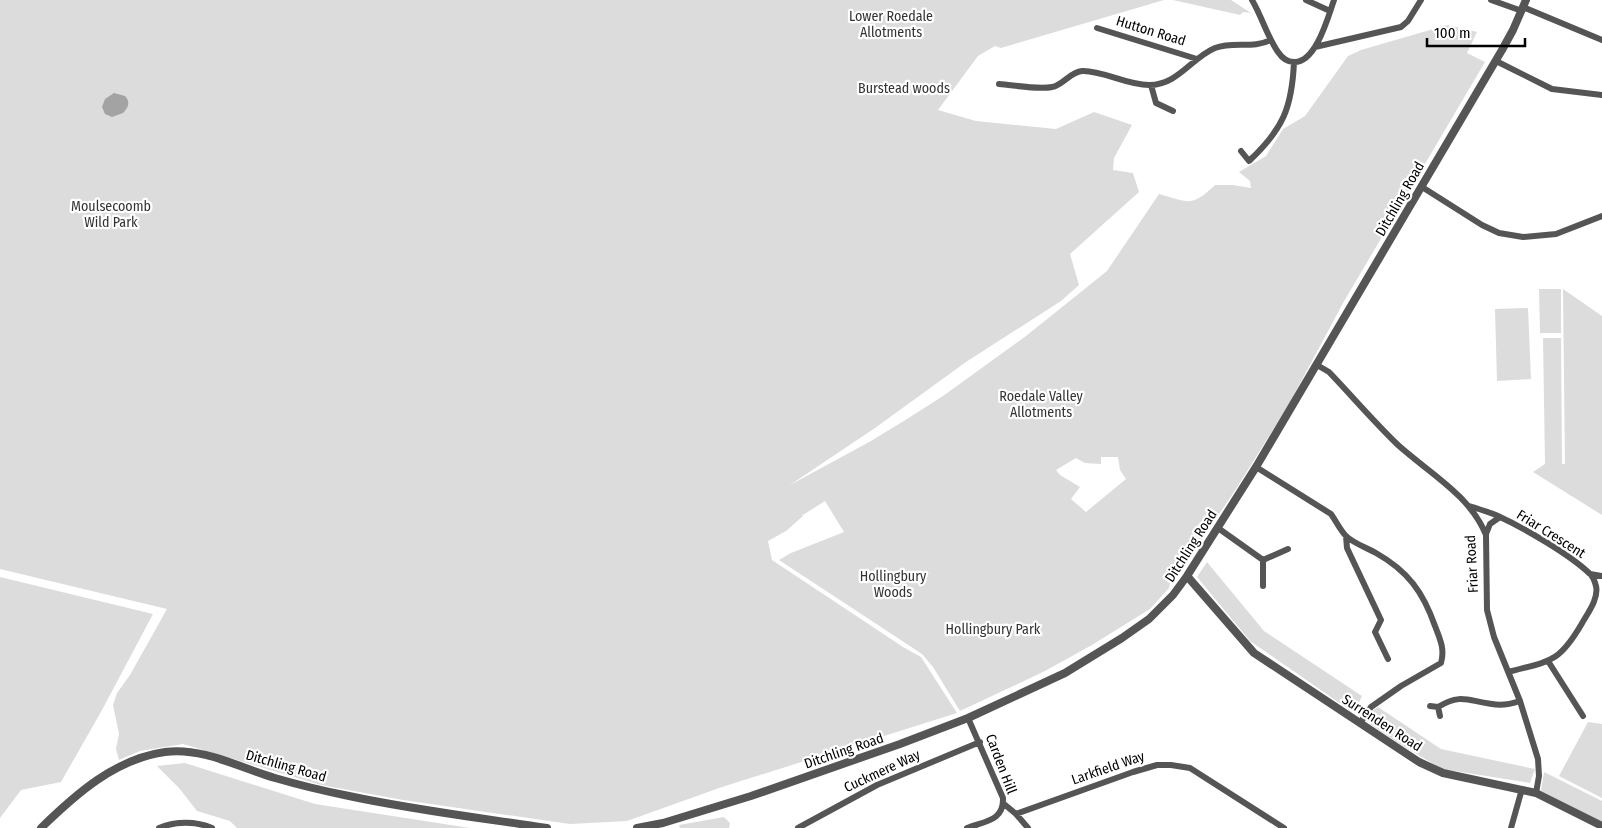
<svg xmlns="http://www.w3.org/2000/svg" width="1602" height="828" viewBox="0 0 1602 828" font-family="'Fira Sans Condensed',sans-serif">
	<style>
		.green { fill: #dcdcdc; fill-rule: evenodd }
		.water { fill: #a3a3a3 }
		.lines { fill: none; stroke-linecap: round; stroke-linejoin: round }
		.minor { stroke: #555; stroke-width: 6 }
		.tertiary { stroke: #555; stroke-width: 8 }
		.labels { text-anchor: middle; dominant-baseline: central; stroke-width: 4.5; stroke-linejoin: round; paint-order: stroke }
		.park-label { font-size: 14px; fill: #333; stroke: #fff }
		.street-label { font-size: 14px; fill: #000; stroke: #fff }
	</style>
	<rect width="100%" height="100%" fill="#fff"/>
	<path class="green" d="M0,0h1164l-163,48 -6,-2 -17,10 -40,54 38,11 80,8 38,-17 38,13 -18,33 -1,12 20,3 6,19 -69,62 9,31 -18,16 -95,61 -91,66 -85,57 81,-44 36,-22 36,-23 83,-60 81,-65 52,-77c30,8 32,14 56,-9h18l18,3 -1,-7 -11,-9 27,-16 17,-27 22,-13 43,-60 13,-6 86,-25 30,7 -10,21 18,9 -142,241 -54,101 -53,85 -48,71 -15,11 -4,17 -19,21 -58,36 -47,26 -85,40 -27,-44 -11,-13 -143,-94 12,-7 53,-21 -19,-31 -22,14 -2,-2 2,3 -17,15 -18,10 4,19 131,87 18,10 36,56 -235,74 -95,34 -57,3 -167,-24 -82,-15 -138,-41 -43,7 -21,9 -3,-11 3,-15 -6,-29 4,-12 13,-18 37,-66 -167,-40zM1101,457h17l2,13 6,9 -40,33 -15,-13 9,-12 -20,-12 -4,-5 20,-12 9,5 16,1z
		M1173,0h58l20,13 -8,-1 -3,3z
		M1539,289h22v44h-21z
		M1563,289l39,27v199l-69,-43 12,-8 -2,-126h18l1,126h3z
		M1528,308l3,71 -34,2 -2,-72z
		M1207,562l57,69 98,65 -8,17 -104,-72 -53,-64z
		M0,577l153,37 -51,96 -41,72 -40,8 -21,28z
		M1378,707l63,42 94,20 -5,14 -88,-14 -39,-23 -33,-22 -1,-7 3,-6z
		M1588,722l14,2v74l-43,-22z
		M185,763l130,41 155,24h-233l-7,-7 -33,-10 -18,-23 -22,-22z
		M1544,772l58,29v21l-61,-31z
		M724,817l6,6 -1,5h-49l-1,-3z"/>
	<path class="water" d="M114,93l11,3c6,6 3,12 -2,17l-11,4 -7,-3 -3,-7 3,-8z"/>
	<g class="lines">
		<path class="minor" d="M1252,0c10,17 15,36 26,52 4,6 9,10 16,10 22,1 34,-45 40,-62
			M1306,0l24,11
			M1491,0l31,11
			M1523,7l79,33
			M1097,28l100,31
			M1315,47l86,-20 7,-6 13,-21
			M1496,61l56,28 50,6
			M999,84c14,1 40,6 53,3 11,-2 18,-15 30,-16 20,-1 44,14 67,14 29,0 42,-27 66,-37 18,-7 38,1 56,-8
			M1151,85l5,18 17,8
			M1241,151l8,10c34,-32 43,-53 45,-99
			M1422,187l60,38 17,8 24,4 33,-3 46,-18
			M1317,365l12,7c23,24 45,50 69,73 31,28 72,50 88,90l1,75 7,27 26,64 18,58 1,17 -3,17
			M1256,467l75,47c5,7 9,16 15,22 7,7 21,12 30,17 32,18 47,39 59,73 5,13 10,23 6,37l-40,23 -30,21 -11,16
			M1469,506c10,3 20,6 29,10 26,12 71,38 91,57 4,3 6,9 7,13 3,13 -9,28 -15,39 -23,39 -32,36 -73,47
			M1218,528l45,32v26
			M1486,534l4,-10 10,-7
			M1346,536l1,12 34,72 -6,12 13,27
			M1263,560l25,-11
			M1590,574l12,2
			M1548,661l35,55
			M1430,706l8,1
			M1440,716l-2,-9c23,-14 30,-6 54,-3 10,2 19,0 28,-3
			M1004,804l12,10 12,14
			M1016,814l117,-42 24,-7h14l19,3 94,60
			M159,828c17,-7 37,-7 53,0
			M798,828l79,-43 103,-43
			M967,828c18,-7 37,-7 36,-30l-35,-80
			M1511,828l11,-39"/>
		<path class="tertiary" d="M1187,576l67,77 165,109 24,11 93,20 66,33
			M41,828c35,-34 74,-69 124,-76 38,-5 75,16 110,26 24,7 49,13 74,18 65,14 132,22 198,32
			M637,828l26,-5 88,-27 149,-52 68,-26 97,-45 57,-35 27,-19 24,-24 14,-19 69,-109 246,-417 11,-20 13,-30"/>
	</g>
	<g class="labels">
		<g class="park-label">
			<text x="891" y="16">Lower Roedale<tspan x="891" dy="16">Allotments</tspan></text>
			<text x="904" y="88">Burstead woods</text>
			<text x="111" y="206">Moulsecoomb<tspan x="111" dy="16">Wild Park</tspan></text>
			<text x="1041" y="396">Roedale Valley<tspan x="1041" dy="16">Allotments</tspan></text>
			<text x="893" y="576">Hollingbury<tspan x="893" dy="16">Woods</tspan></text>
			<text x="993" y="629">Hollingbury Park</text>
		</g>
		<g class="street-label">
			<text transform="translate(1151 31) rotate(17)">Hutton Road</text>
			<text transform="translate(1400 199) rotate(-60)">Ditchling Road</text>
			<text transform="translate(1551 534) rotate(32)">Friar Crescent</text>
			<text transform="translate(1191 546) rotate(-57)">Ditchling Road</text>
			<text transform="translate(1472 564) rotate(-93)">Friar Road</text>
			<text transform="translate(1382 723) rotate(33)">Surrenden Road</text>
			<text transform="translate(844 751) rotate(-19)">Ditchling Road</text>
			<text transform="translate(1001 764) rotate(69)">Carden Hill</text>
			<text transform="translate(286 766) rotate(16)">Ditchling Road</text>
			<text transform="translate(1108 768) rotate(-19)">Larkfield Way</text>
			<text transform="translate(882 771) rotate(-25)">Cuckmere Way</text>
		</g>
	</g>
	<path d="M1427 38v8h98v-8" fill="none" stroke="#000000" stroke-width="2.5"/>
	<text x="1434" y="38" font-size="15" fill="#000000" stroke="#ffffff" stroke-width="4" paint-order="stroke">100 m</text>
</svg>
